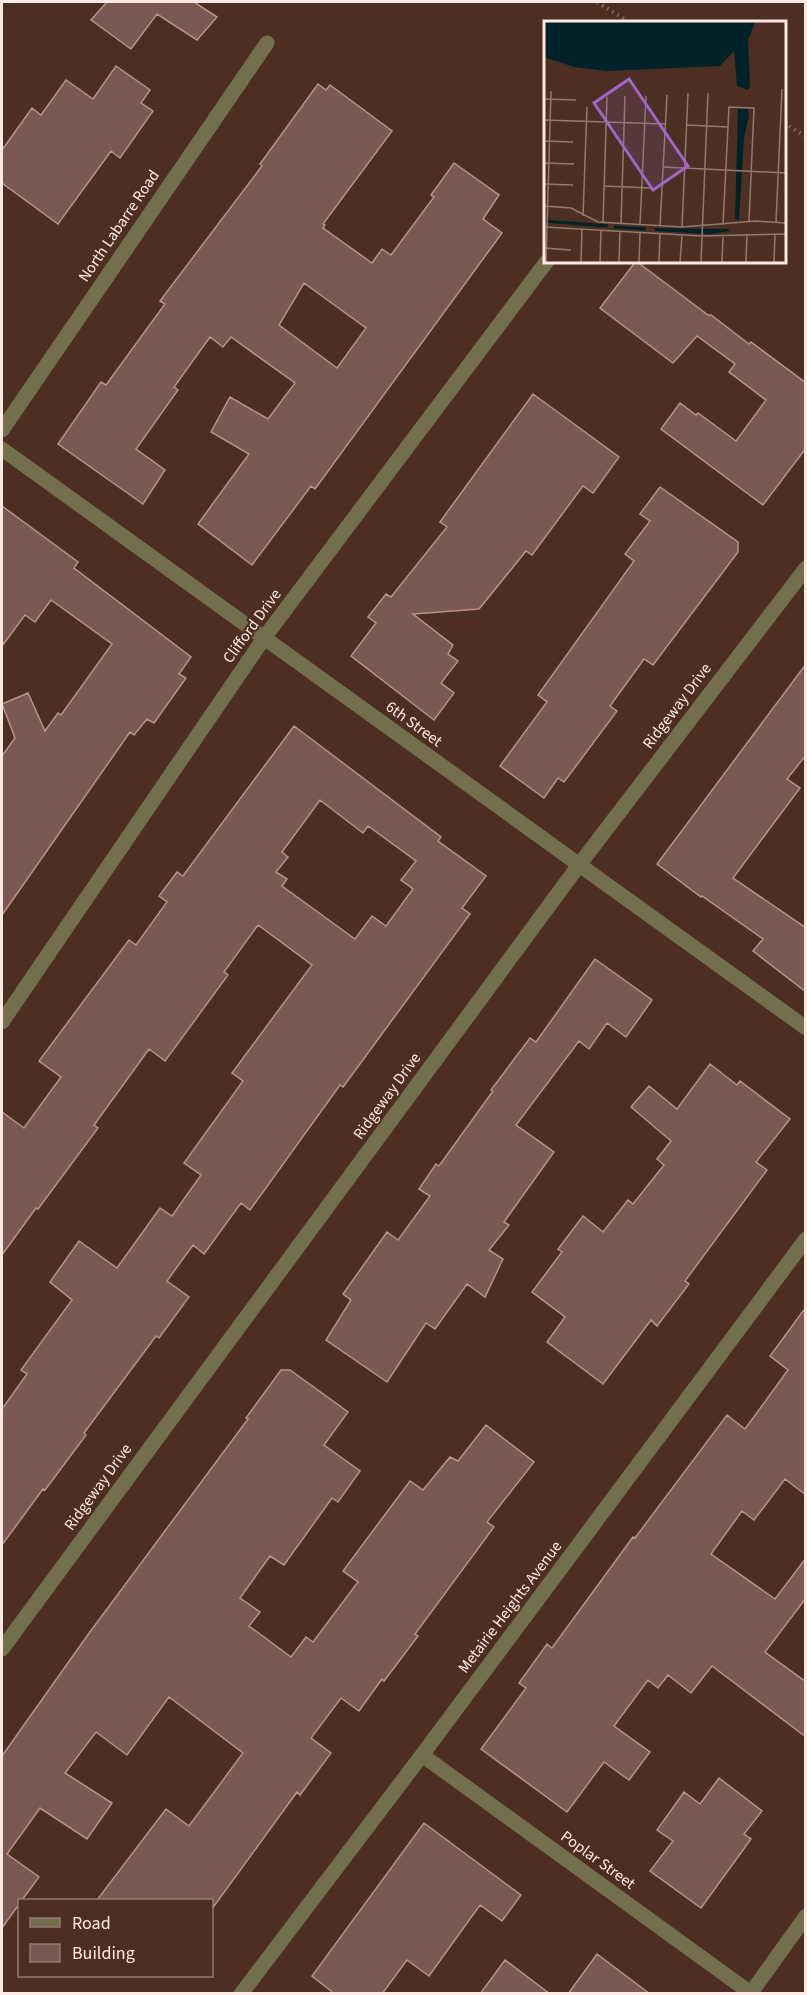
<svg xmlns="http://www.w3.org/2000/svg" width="807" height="1995" viewBox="0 0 807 1995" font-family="'Source Sans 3',sans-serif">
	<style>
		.building { fill: #7b5851; stroke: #ba938b; stroke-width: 1.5; fill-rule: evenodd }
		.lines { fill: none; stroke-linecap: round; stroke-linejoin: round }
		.path { stroke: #866c61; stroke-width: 4; stroke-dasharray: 1.5 4.5; stroke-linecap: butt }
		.minor { stroke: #726e4e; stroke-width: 15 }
		.labels { text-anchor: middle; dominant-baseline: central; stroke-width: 4.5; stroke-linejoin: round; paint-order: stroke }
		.street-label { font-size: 16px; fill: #feeae2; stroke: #4c2f22 }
		.inset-river { fill: none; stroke: #00232a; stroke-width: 3 }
		.inset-road { fill: none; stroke: #937a6f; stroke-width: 1.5 }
		.view { fill: #a265ca; fill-opacity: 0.15; stroke: #a265ca; stroke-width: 3 }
		.inset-edge { fill: none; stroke: #feeae2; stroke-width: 3 }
	</style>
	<rect width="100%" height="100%" fill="#4c2f22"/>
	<path class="building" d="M107,2h87l23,15 -20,23 -40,-26 -26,35 -40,-29z
		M116,66l34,24 -9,13 12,8 -33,47 -9,-7 -53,73 -56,-41v-33l30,-42 9,7 25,-35 27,19z
		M318,84l8,6 4,-5 62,46 -69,93 2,1 -2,3 49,35 10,-14 9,6 43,-58 -3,-2 23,-32 45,32 -16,24 19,14 -187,256 -4,-3 -59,79 -54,-41 51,-70 -38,-22 19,-35 38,22 27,-36 -64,-46 -8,10 -13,-10 -36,50 4,3 -42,59 29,21 -22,34 -85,-60 43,-62 5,3 59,-81 -5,-3 102,-135 -2,-2zM304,283l62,45 -29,40 -58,-43z
		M636,261l72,54h3l38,29 2,-2 55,41v65l-43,57 -102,-76 19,-26 16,12 2,-2 38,28 30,-41 -37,-28 6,-8 -38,-28 -24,27 -73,-55z
		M533,394l86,63 -26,36 -10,-7 -51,69 -6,-4 -47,58 -66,5 40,31 -5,9 10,7 -17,22 13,10 -20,27 -83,-64 25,-33 -8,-6 18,-23 5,3 56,-70 -7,-5z
		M660,487l78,55v10l-85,113 -9,-6 -34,47 7,5 -53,71 -6,-4 -14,20 -44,-32 47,-64 -9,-7 96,-134 -9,-7 25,-33 -10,-7z
		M2,506l76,56 -4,6 117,89 -12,17 7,4 -32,45 -7,-4 -13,16 -4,-3 -128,183v-159l13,-18 -13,-34 26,-11 17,38 13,-18 3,2 51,-71 -61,-44 -16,22 -10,-7 -23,31z
		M806,664v91l-19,24 13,9 -67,90 73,50v64l-53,-41 10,-12 -61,-43 -1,1 -44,-33z
		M294,726l147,111 -3,4 48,35 -24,32 8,6 -127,173 -3,-2 -90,125 -9,-7 -37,51 -11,-9 -26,36 22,16 -30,41 -3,-2 -72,97 2,2 -41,55 -2,-1 -41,56v-136l25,-35 -6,-4 51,-70 -22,-18 29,-41 38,27 43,-60 12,8 29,-41 -17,-12 59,-82 -11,-8 80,-108 -54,-40 -34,47 4,3 -63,86 -16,-12 -55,76 4,3 -60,81 -2,-1 -34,47v-143l22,16 37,-51 -22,-16 90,-121 7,5 31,-43 -8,-6 18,-24 6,4zM320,800l43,33 5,-7 48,35 -15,19 12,9 -27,37 -14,-10 -17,23 -73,-53 5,-7 -11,-7 12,-15 -6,-5z
		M595,959l57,41 -26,37 -19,-14 -18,26 -10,-8 -63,84 38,27 -50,70 5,3 -20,25 14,9 -18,38 -18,-13 -32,45 -9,-6 -39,59 -61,-42 25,-40 -8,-6 44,-62 11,8 32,-44 -11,-7 17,-25 3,2 54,-75 -2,-1 39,-52 6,4z
		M710,1064l27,21 3,-4 50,38 -34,43 11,8 -82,111 4,3 -32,42 -6,-6 -48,64 -56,-42 18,-25 -33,-25 30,-40 -4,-3 25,-33 20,16 25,-32 5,4 31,-39 -7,-6 14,-18 -40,-34 18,-21 28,23z
		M806,1307v188l-21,-16 -31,41 -12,-9 -31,43 64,45 31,-41v40l-41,54 41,30v55l-94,-71 -21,27 -23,-18 -10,13 -10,-8 -34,46 36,26 -21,28 -25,-18 -37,50 -86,-63 45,-61 -7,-5 28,-39 5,4 81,-111 2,1 92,-123 18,14 43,-59 -18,-14z
		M281,1370h9l58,42 -24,33 36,26 -22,31 -6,-4 -48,67 -14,-9 -30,42 20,14 -11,14 42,31 15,-20 7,5 45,-60 -15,-11 67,-90 13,9 27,-33 8,4 28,-36 48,37 -47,60 7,5 -79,107 3,2 -34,45 -2,-2 -23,32 -18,-13 -30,40 20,15 -31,42 -3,-3 -85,117v-9h-115l69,-91 23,17 54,-73 -74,-56 -42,58 -31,-23 -31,41 47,30 -25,36 -47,-31 -33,46 32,23 -17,23h-2v3l-18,25v-172l85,-120 161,-217 -2,-1z
		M719,1778l43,33 -18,23 7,5 -50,69 -51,-37 23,-30 -16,-11 27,-38 16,12z
		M424,1823l97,72 -19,26 -22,-16 -51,71 -22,-16 -25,34h-47l-23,-18z
		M597,1954l53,40h-82z
		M505,1960l45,34h-70z"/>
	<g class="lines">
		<path class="path" d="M597,2l32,20
			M784,123l22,14"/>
		<path class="minor" d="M2,430l265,-387
			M2,449l804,579
			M2,1022l262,-384 283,-377
			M2,1649l577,-784 227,-297
			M422,1755l330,239
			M241,1994l181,-239 384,-516
			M750,1994l56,-78"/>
	</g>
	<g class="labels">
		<g class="street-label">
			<text transform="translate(119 226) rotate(-56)">North Labarre Road</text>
			<text transform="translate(252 626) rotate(-54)">Clifford Drive</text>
			<text transform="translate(677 706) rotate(-53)">Ridgeway Drive</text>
			<text transform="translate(414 724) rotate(36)">6th Street</text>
			<text transform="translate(387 1096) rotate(-54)">Ridgeway Drive</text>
			<text transform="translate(98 1487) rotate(-54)">Ridgeway Drive</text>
			<text transform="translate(510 1607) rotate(-53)">Metairie Heights Avenue</text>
			<text transform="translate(598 1860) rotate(36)">Poplar Street</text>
		</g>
	</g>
	<g transform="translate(544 21)">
		<rect width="242" height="242" fill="#4c2f22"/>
		<path d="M0,1h211l-7,18 2,46 -2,4 -11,-4 -3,-35 -14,15 -113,5 -33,-4 -30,-10zM194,88h10l1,7 -5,22 -5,82 -4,-1zM111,207l73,1 2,2 -21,3 -54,-3z" fill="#00232a"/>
		<path class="inset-river" d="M0,200l64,5M70,206l32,2"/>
		<path class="inset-road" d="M0,78l32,1M0,99l122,4M142,104l42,2M0,120l29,1M0,142l30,1M120,146l122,6M0,163l29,1M60,165l46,2M0,185l27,2 27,14 84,5 74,-6 30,2M39,195l4,-109M59,201l4,-125M232,201l6,-133M77,202l4,-127M96,204l6,-129M179,204l6,-118 25,1 -5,113M116,205l7,-131M0,206l158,9 84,-2M138,206l6,-134M0,227l27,2M2,241l5,-171M37,241l1,-33M56,241l1,-32M75,241l1,-31M95,241l1,-29M115,241l1,-29M136,241l2,-27M157,241l7,-169M178,241l1,-25M202,241l1,-28M230,241l1,-28"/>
		<path class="view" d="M85,58l59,87 -35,24 -59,-87z"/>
		<rect width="242" height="242" class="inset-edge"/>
	</g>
	<rect width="807" height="1995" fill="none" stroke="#feeae2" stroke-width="6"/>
	<rect x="18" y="1899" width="195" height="78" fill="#4c2f22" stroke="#937a6f" stroke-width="1.5"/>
	<rect x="30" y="1918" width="30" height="9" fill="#726e4e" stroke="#937a6f" stroke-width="1.5"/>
	<text x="72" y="1929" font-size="18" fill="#feeae2">Road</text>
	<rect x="30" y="1944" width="30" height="18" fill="#7b5851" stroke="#937a6f" stroke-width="1.5"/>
	<text x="72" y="1959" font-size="18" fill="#feeae2">Building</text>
</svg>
